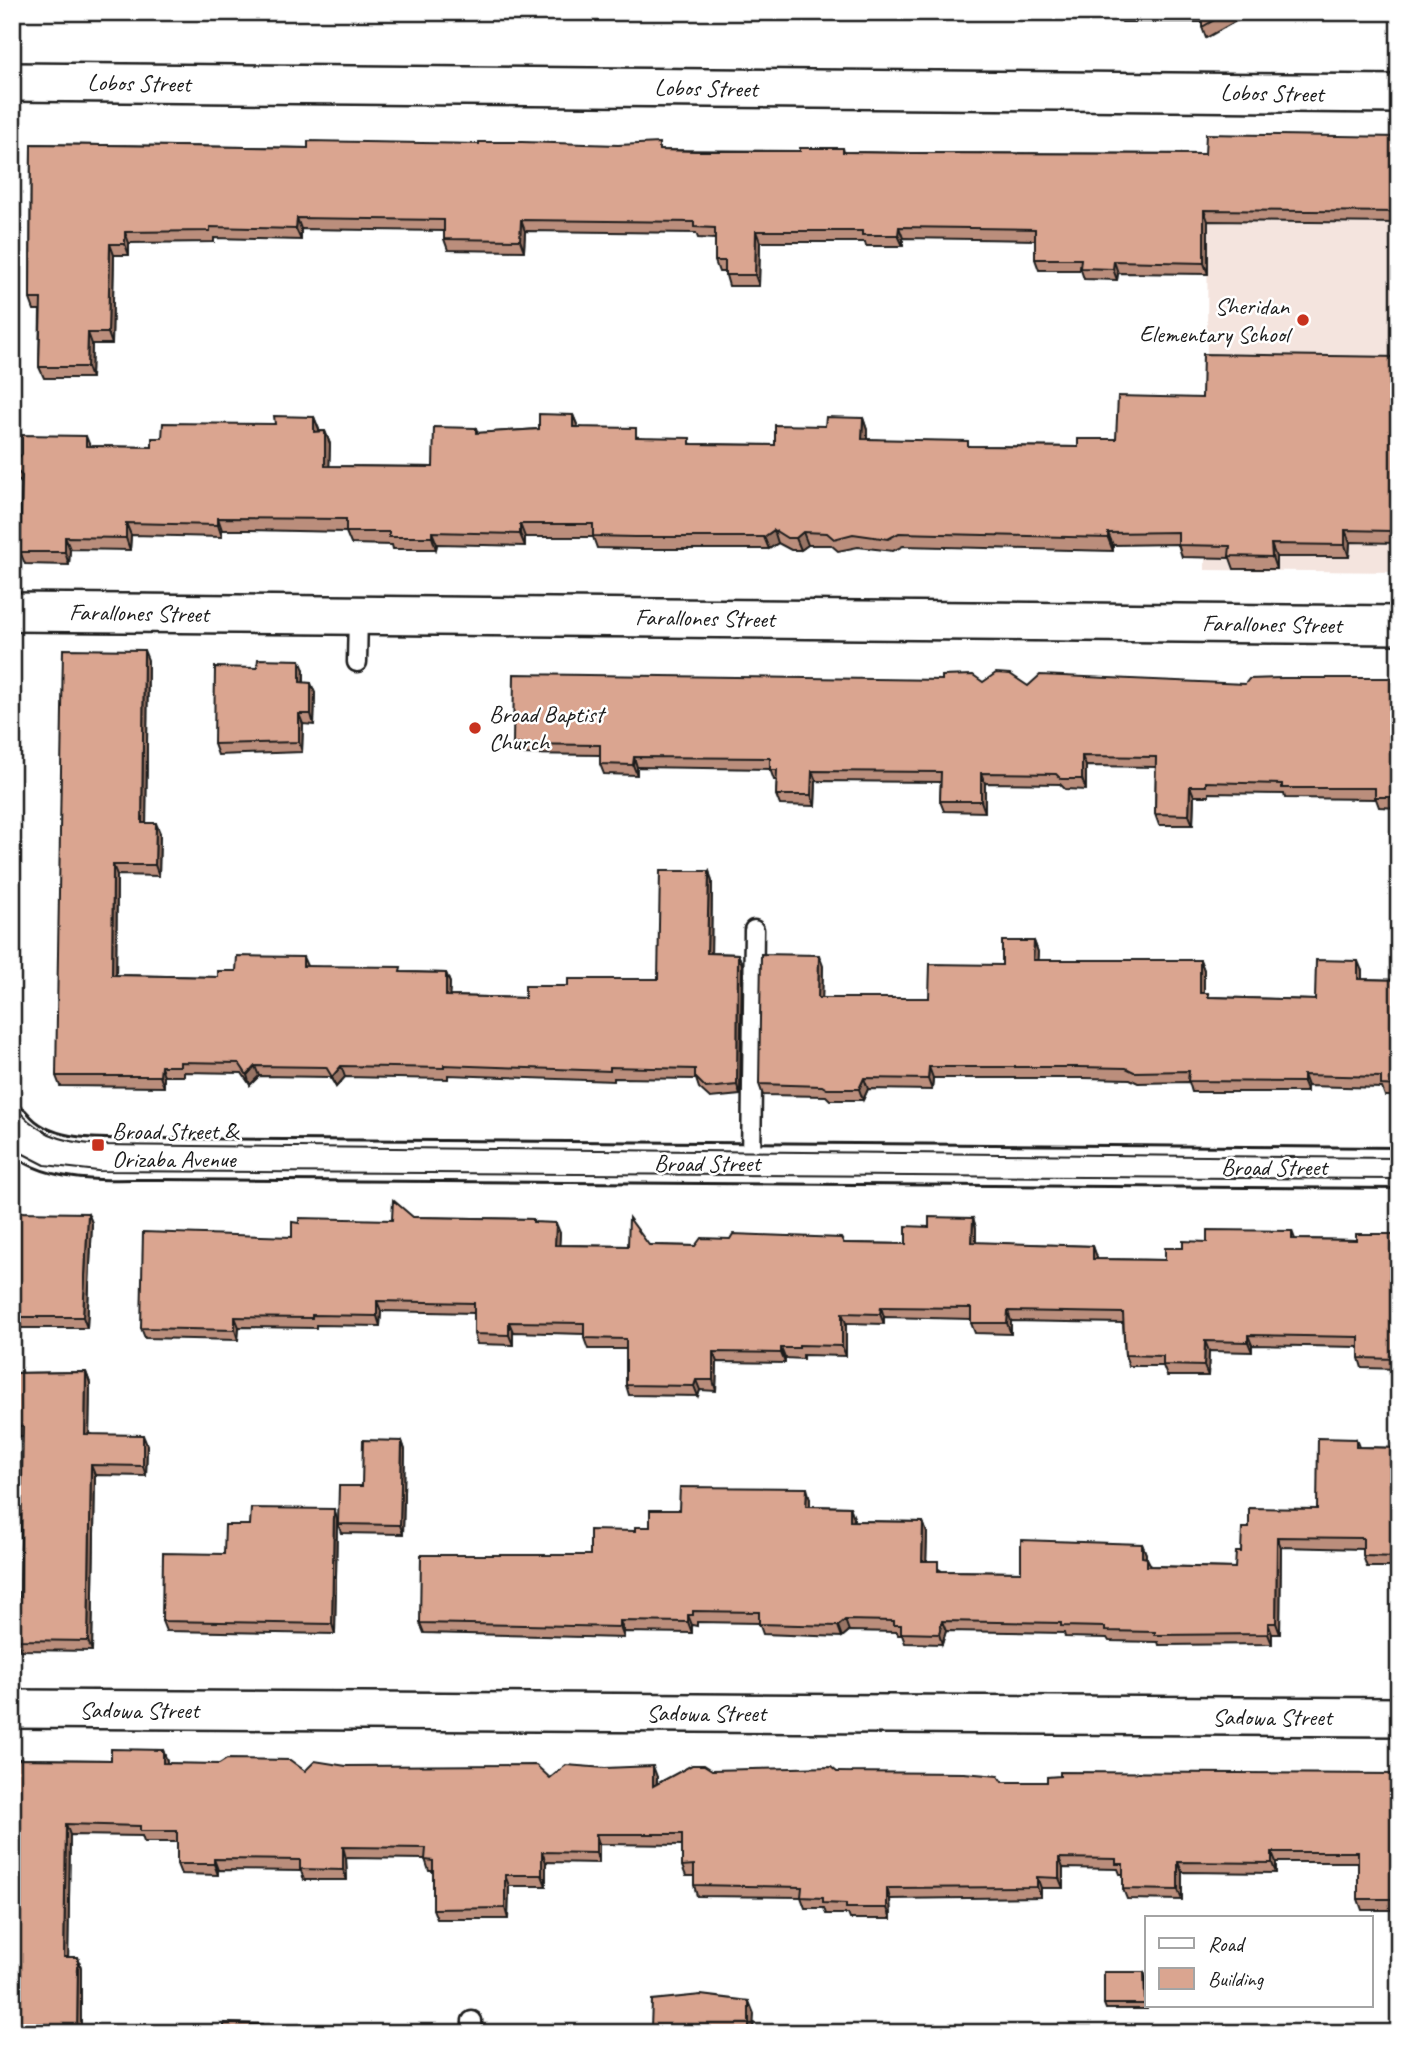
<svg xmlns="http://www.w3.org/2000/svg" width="1411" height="2045" viewBox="0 0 1411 2045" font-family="Caveat,sans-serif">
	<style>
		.built { fill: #f4e4de }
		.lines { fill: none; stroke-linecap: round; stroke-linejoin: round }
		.lane-casing { stroke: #1c1c1c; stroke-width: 23 }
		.street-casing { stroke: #1c1c1c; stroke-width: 42 }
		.secondary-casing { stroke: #1c1c1c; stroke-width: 44 }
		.lane { stroke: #fff; stroke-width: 18 }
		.street { stroke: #fff; stroke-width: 37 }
		.secondary { stroke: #fff; stroke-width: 38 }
		.tram { stroke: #1c1c1c; stroke-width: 2 }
		.wall { fill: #bb8e7c; stroke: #1c1c1c; stroke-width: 2 }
		.shaded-wall { fill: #997465; stroke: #1c1c1c; stroke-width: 2 }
		.building { fill: #daa590; stroke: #1c1c1c; stroke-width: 2 }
		.poi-dot { fill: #c8321e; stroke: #fff; stroke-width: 2.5 }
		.labels { text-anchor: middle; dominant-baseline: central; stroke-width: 5; stroke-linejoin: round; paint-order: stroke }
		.street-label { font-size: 24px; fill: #1c1c1c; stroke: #fff }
		.poi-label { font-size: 24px; fill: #1c1c1c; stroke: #fff; text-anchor: start }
	</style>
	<rect width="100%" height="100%" fill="#fff"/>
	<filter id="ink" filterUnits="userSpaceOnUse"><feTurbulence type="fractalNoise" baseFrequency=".0143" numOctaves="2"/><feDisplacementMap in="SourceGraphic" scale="14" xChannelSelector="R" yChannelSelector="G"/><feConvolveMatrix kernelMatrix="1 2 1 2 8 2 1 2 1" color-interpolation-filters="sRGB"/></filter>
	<g filter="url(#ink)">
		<path class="built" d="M1399,146v426l-194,-2 3,-349z"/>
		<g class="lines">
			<defs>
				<path id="lane" d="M357,662l1,-47
					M751,1163l3,-233
					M472,2021v12"/>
				<path id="street" d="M12,82l1387,12
					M12,612l1387,13
					M12,1709l1387,8"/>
				<path id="secondary" d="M12,1126c32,41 100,32 146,33l1241,9"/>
			</defs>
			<use href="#lane" class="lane-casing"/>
			<use href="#street" class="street-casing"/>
			<use href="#secondary" class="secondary-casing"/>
			<use href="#lane" class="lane"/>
			<use href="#street" class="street"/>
			<use href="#secondary" class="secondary"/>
			<path class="tram" d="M12,1102c21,31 50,40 86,43l1301,13
				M12,1148l33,17 53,6 1301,8"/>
		</g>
		<path class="wall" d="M352,12h54v2l-54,-1z
			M556,12h126v2l-74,2h-51z
			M960,12h333v8h-55l-32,18 -4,-11v-5h-80l-2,-5 -147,-1 -1,-4z
			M1388,12h11v9z
			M1399,137v86l-191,-2v53l-90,-1 -1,7 -33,-1 -3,-9h-42l-4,-11v-19l-132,-2v8h-37l-1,-4h-105l-1,44h-30l-4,-14h-6l-4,-11v-22l-17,-1 -2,-5 -171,-2 -1,20 -76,-1 -4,-11v-8l-143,-2v11l-87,-2v4l-85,1v12h-15l-2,89h-20l-1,34h-47l-5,-11 1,-57h-6l-4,-11 1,-155 277,4 492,3 43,-3 1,4 68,1 293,1z
			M1399,357v177h-3v9l-46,-1 -1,15h-73v12h-42l-4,-11 -48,-1 -4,-13 -65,1v6l-210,-5 -10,5 -35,-4 -20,4 -7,-6h-23l-7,5h-10l-13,-7 -9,6h-130l-42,-1 -4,-11h-68v9l-88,-2 -1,5h-43l-1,-4 -41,-1 -5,-12 -99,-2h-25v7l-91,-2 -1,15 -60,-1 -1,16 -44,-1 -5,-12 2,-68 -5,-6 -5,-12 74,-30 4,10 62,1 10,-9 113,-14 39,-7 5,14h6l5,13 -1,22 104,1 43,-39 2,5 61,-4 34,-14 5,12 61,10 54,7 82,1 50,-19 38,-8 4,12v9l103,7 108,1 38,-8 86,-41z
			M148,660l-2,163 14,10 -1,43 -42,-1 -1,100 102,2 18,-6 67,-14 4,9 95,6 44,1 4,10 -1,13 76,2 43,-12 90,-7 51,-108 3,11 -1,71 27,1 4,10 -2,131 -30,3 -11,-10 -3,-9 -82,-1v3l-166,-6v4l-103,-2 -9,10 -6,-10 -71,-1 -9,9 -8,-12 -58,-1v4h-20v11l-104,-1 -4,-10z
			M304,670v13l11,10 -1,32 -11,-1 -1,28 -84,3 -4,-11z
			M1399,678v130l-20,-1 -3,-8 -91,-1 -1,-4 -75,-1v3h-15l-1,29h-34l-4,-11 1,-47 -70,-1v24l-21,-1 -5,-5 -75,-1v29l-41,-1 -4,-10 1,-19 -125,-1 -1,25 -35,-1 -4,-10 1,-15h-3l-4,-11 -133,-2v8l-33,-1 -4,-10v-9l-83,-1 -4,-10 470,-62 45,4 217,-2z
			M1034,941l4,11 -1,8h163l4,10v23h4l1,4 106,3 47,-29v8l37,1v116h-14l-3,-8 -75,-2v6h-115l-3,-10 -51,1 -8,-4 -47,-1h-150l-1,12 -64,-1 -5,11h-33l-4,-4 -63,-1 -4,-11 64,-118 -1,32h107l73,-33z
			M88,1213l4,10 -5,105h-69l-4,-11z
			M413,1217l120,2 1,3 26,11 -1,12 69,1 21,-1 46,1 149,-3 62,1 23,-17 44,-9 3,10v15l117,3 4,13 68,1 18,-12 24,-6 85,-11 3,8 61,1 43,-6v135l-37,-1 -3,-10v-11l-107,-2v7l-43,-1 -1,25h-41l-4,-10h-34l-4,-11 -2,-32 -112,-2v13l-36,-1 -4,-10v-4l-87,-2v7l-38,-1v33l-43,-1v4l-18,-1v5l-68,-1 -1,29 -16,-1 -2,6 -69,-1 -3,-10v-36h-38l-4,-11v-4l-71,-2v13l-36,-1 -3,-10v-21l-93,-2 -1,15 -64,-1v3l-77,-1 -1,13 -93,-2 -4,-10 151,-91z
			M86,1372l4,11 -1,51 58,11 -1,31 -51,-1 -3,176 -72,-1 -3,-10 3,-43 3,-161h-7l-4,-10 1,-53z
			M1356,1439l3,8 40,1v119h-32l-4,-11v-7l-82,-2 -1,87h-8v10l-113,1 -1,-3 -49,-1 -2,-3 -42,-1 -1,-4 -118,-2 -4,13 -37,-1 -3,-8h-4l-1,-3 -48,-1 -7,6 -79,-3 -4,-11 -62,-1v4l-5,-1v8l-68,-1v6l-200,-5 -4,-10 170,-68 45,-24 15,-4 29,-17 131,-11v7l40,1 4,11v3l69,1 4,11 -1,28 16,10 79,1 121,-28 4,10v3l1,1 4,8 84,2 14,-40 68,-19z
			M402,1441l3,9 -2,84 -62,-1 -3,-9 24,-38z
			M334,1509l3,11 -2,114 -169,-3 -4,-10 88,-96z
			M163,1750l4,13 138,8 41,-5 204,12 107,-1v7l55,-14 125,2 165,10h45l352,-8v136h-37l-4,-11v-37h-82v11l-94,-1v28l-55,-1 -4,-10v-15h-3l-2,-5 -55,-1v20h-22v9l-151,2 1,20h-41l-2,-5h-22l-2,-6h-19l-4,-11 -104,-1 -3,-11v-9h-8l-4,-10v-21l-83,-1v19l-53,-1v24h-37l-1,33h-71l-4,-10v-38h-4l-4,-12 -79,-1 1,22h-43l-3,-9 -83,-1v5l-37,-1 -4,-10v-22h-33l-2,-6 -72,-1 -2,122h10l3,11v65h-69v-274l99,1z
			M1144,1972l2,6 1,31h-41l-2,-5z"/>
		<path class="shaded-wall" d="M1204,210l4,11v53l-4,-11z
			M297,218l4,11v11l-5,-11z
			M521,220l4,11 -1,20 -4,-11z
			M899,227l4,11v8l-5,-11z
			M756,231l4,11 -1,44 -4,-11z
			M125,232l4,11v12l-4,-11z
			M110,244l4,11 -2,89 -4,-11z
			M1114,261l4,12 -1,7 -4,-11z
			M88,333l4,11 -1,34 -4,-11z
			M573,415l5,12h-5z
			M314,417l5,12v15l-5,-12z
			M863,418l4,12v21l-5,-12z
			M325,431l5,13 -1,35 -4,-13z
			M218,518l4,12v7l-4,-12z
			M1391,521l5,13v9l-5,-12z
			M126,523l5,12 -1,15 -4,-12z
			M520,524l5,13v9l-5,-12z
			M774,530l4,13 -9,6 -5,-12z
			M1345,530l5,12 -1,15 -4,-12z
			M432,532l5,12 -1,5 -4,-12z
			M803,532l5,13 -7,5 -5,-12z
			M1108,533l5,12v6l-5,-13z
			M65,537l5,12 -1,16 -4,-13z
			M1271,544l5,13v12l-4,-12z
			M144,650l4,10 -2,173 -4,-10z
			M300,660l4,10 -1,23 -3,-11z
			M311,683l4,10 -1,32 -3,-11z
			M299,714l4,10 -1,28 -3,-10z
			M1082,756l4,10v24l-4,-11z
			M634,757l3,10v8l-4,-10z
			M812,771l4,10 -1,25 -4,-11z
			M981,773l4,10v29l-4,-11z
			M1190,786l4,10 -1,29 -4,-10z
			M156,823l4,10 -1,43 -4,-11z
			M113,865l4,10 -1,111 -4,-11z
			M709,871l3,11 -1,82 -4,-11z
			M1034,941l4,11 -1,19 -4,-11z
			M738,954l4,10 -2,131 -3,-10z
			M819,955l4,11 -1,43 -4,-11z
			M1200,960l4,10v34l-4,-11z
			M1358,961l4,10v19l-4,-11z
			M446,973l4,10 -1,23 -3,-10z
			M161,1066l3,10v11l-4,-11z
			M255,1066l4,10 -9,9 -3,-10z
			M341,1066l4,11 -9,10 -4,-10z
			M929,1067l4,11 -1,12 -4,-11z
			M1303,1075l4,11v6l-4,-10z
			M864,1078l4,11 -5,11 -4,-11z
			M88,1213l4,10 -5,105 -4,-11z
			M973,1218l3,10v25l-4,-11z
			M556,1223l4,10 -1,22 -4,-10z
			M1093,1246l4,11v12l-4,-10z
			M377,1301l4,10 -1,15 -3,-10z
			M881,1307l3,10v7l-4,-10z
			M1008,1311l3,10v13l-4,-11z
			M842,1313l4,10v33l-4,-10z
			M235,1317l4,10 -1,13 -3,-10z
			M509,1322l4,10v13l-4,-10z
			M1248,1335l4,10v7l-4,-10z
			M1205,1341l4,10 -1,25 -4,-10z
			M781,1348l4,10v5l-4,-10z
			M713,1352l4,10 -1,29 -3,-11z
			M86,1372l4,11 -1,61 -4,-10z
			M696,1380l4,10 -2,6 -4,-10z
			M143,1435l4,10 -1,31 -3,-10z
			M402,1441l3,9 -2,84 -3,-9z
			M91,1465l4,10 -3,176 -4,-10z
			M807,1488l3,11v18l-4,-11z
			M850,1507l4,11 -1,14 -3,-11z
			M334,1509l3,11 -2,114 -3,-10z
			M923,1522l4,11 -1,39 -4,-11z
			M1277,1537l4,10 -1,87 -4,-11z
			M1142,1544l4,10 -1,14 -3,-11z
			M688,1615l4,10v8l-4,-11z
			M845,1620l4,11 -7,6 -4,-11z
			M620,1621l4,11v6l-4,-11z
			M942,1621l4,10 -4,13 -3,-10z
			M1268,1623l4,11v10l-4,-10z
			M163,1750l4,11v13l-4,-11z
			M653,1766l4,11 -1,20 -3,-11z
			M66,1824l4,11 -2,133 -4,-11z
			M596,1834l3,10v19l-3,-10z
			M343,1847l3,11 1,22 -4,-10z
			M542,1852l4,10v24l-4,-11z
			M1272,1852l4,10v11l-4,-10z
			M1059,1858l4,10v20l-4,-10z
			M214,1859l4,11v5l-4,-11z
			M1178,1862l4,10v28l-4,-10z
			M505,1875l4,11 -1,33 -3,-11z
			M1037,1877l4,11v9l-4,-10z
			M887,1888l3,11 1,20 -4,-11z
			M78,1957l3,11v65h-4z
			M1144,1972l2,6 1,31 -2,-5z
			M749,2001l5,13 -1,19h-4z"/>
		<path class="building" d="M1202,12h26l-26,15z
			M1206,134l193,3v75l-195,-2v53l-90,-2 -1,8 -33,-1 1,-9h-46v-30l-136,-2 -1,8h-36v-4h-106l-1,44h-30v-14h-10v-33l-21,-1v-5l-173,-2 -1,20 -76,-1v-19l-147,-2 -1,11 -86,-2v4l-85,1v12h-15l-2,89h-20l-1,34h-48l2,-68h-11l1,-155 277,4v-7l171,3v-2h43l96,3 41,-2v7l36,1h105v-3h43v4l69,1 293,1z
			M1203,354l196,3v165l-8,-1v10l-46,-1v15l-74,-1 1,13 -43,-1 1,-10 -52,-1v-13l-70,1v5l-209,-5 -11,6 -35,-5 -19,5 -7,-6 -24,-1 -7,6h-9l-13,-8 -10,7h-129l-42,-1v-12h-73v10l-88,-2v5h-43v-5h-43v-13l-128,-1v7l-92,-2v15l-61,-1v15h-45l2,-76 -10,-10 10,-12v-19l64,1v10l66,1v-9h10l1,-15 112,1 -1,-8 40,1v15l11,-1v35l108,1 1,-40 42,1v5l63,-4v-15l34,1v12l63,1v9l54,1v6l85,1v-20l50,1 1,-9 37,1 -1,21 106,2v5l110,1v-8h38l2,-43 84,2z
			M63,649l81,1 -2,173h14l-1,42h-42l-1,110 106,2v-6h18l1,-15 66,1v9l98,1 -1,5 46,1v23l79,2v-12h43v-7h90l2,-108h49l-2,82 31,1 -1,131 -31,3 -11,-11v-8l-85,-2v4l-166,-6v3l-103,-2 -9,11 -6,-10 -71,-1 -8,9 -8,-12 -59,-1v4h-19l-1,10h-104z
			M258,659l42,1v22l11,1v31h-12v28l-85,2 1,-77 42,1z
			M996,673l14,1 18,12 12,-11 205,9 4,-5 34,-1h116v119h-24v-9h-93v-4l-76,-2v4h-16l-1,29 -34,-1 1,-57 -74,-1v23h-21l-5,-5 -75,-1v28h-41l1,-29 -129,-1 -1,24h-35l1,-25h-7v-12l-136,-1 -1,8 -33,-1v-19l-87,-1 1,-70 428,6v-4l31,-1 10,7z
			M1002,941h32l-1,19h167v33h8v4l107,3 1,-40 42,1v18l41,1v106l-18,-1v-8l-78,-2v7l-115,-1 1,-10 -55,1 -8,-4 -47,-1h-150l-1,12 -64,-1 -5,11h-32l-5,-3 -63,-2 2,-130 58,1 -1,43h111l1,-34 72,1z
			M393,1200l20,17 120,2v3l23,1 -1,22 73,1 1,-28 20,27 46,1 6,-8 29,1 3,-5 108,4 3,5 62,1v-18l23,1v-10l44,1 -1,24 121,4v13l72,1v-12h18v-7l24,1v-12l85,1v8l64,1v-6h43l-1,125 -39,-1v-21l-111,-2v7l-43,-1 -1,25 -41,-1v-9l-38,-1 -2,-42 -115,-2 -1,12h-36v-15l-90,-1 -1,7 -38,-1v33l-43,-1v3h-18v5l-68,-1v28h-17l-2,6 -68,-1v-46l-42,-1v-15l-75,-1v13l-35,-1v-31l-97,-2v15l-65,-1v3l-77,-1v13l-94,-2 2,-96 149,5v-15l7,1v-5l93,2z
			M15,1212l73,1 -5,104h-69z
			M86,1372l-1,62 58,1v31l-52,-1 -3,176 -71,-1v-43h3l3,-171 -11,-1 1,-52z
			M1318,1438l38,1v8l43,1v109l-36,-1v-18l-86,-1 -1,86h-8v11l-113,1v-3l-50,-1v-4l-44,-1v-3l-119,-2 -3,13 -38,-1v-8h-7v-4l-49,-1 -7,6 -79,-2v-12l-66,-1v4h-5v7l-68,-1v6l-200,-4 1,-68h169v-25l45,1v-4h15v-17h29l1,-23 127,1 -1,18 44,1v14l73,1 -1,39h16v10l83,1v-32l121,4v13l5,1v8l88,2 1,-16h5l1,-24h7v-20l68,1z
			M363,1440l39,1 -2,84 -62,-1 1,-38h23z
			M251,1508l83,1 -2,115 -170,-3 1,-68 61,1 1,-29h25z
			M111,1749l52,1v13l56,1 8,-5 63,1 15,11 10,-10 31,5 190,-1 14,13 16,-13 39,3 48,-2v20l39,-21h12l8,5 119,-3 6,5 127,1 34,3 4,6h45v-5l13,-1v-4l339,2v125h-41v-47h-86v11l-94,-1v28l-55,-1v-25h-7v-5l-57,-1v20l-22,-1v10l-150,1v20h-41v-4l-23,-1v-5l-22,-1 1,-10 -108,-2v-20l-12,1v-32h-86v19l-54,-1v23h-37v33l-72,1v-48l-8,-1 1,-12 -83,-1v23l-43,-1v-9l-86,-1v5h-37v-33h-37v-5l-74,-2 -2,133h14l-1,76h-65v-274l99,1z
			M1104,1972h40l1,32h-41z
			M701,1995l48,6v32h-276l17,-1 -1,-5 162,1 1,-28z
			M224,2023l38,1v9h-38z"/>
	</g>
	<g class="poi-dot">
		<circle cx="1303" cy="320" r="7"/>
		<circle cx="475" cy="728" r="7"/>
		<rect x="91" y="1138" width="14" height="14" rx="3.5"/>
	</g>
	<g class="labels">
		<g class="street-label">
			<text transform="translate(139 83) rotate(1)">Lobos Street</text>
			<text transform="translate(706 88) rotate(1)">Lobos Street</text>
			<text transform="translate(1272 93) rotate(1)">Lobos Street</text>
			<text transform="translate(139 613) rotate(1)">Farallones Street</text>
			<text transform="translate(705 618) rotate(1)">Farallones Street</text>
			<text transform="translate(1272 624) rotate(1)">Farallones Street</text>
			<text x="707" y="1163">Broad Street</text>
			<text x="1274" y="1167">Broad Street</text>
			<text x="139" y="1710">Sadowa Street</text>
			<text x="706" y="1713">Sadowa Street</text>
			<text x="1272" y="1717">Sadowa Street</text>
		</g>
		<g class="poi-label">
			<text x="1289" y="306" text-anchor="end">Sheridan<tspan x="1289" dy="28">Elementary School</tspan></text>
			<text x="489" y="714">Broad Baptist<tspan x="489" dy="28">Church</tspan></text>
			<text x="112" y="1131">Broad Street &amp;<tspan x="112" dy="28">Orizaba Avenue</tspan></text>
		</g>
	</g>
	<rect width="1411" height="2045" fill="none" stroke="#fff" stroke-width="42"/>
	<rect x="21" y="21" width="1369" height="2003" fill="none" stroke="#1c1c1c" stroke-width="2.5" filter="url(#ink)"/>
	<rect x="1145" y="1916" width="228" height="91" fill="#ffffff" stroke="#a4a4a4" stroke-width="2"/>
	<rect x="1159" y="1938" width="35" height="10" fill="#ffffff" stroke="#a4a4a4" stroke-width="2"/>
	<text x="1208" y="1951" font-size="21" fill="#1c1c1c">Road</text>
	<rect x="1159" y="1968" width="35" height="21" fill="#daa590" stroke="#a4a4a4" stroke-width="2"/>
	<text x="1208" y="1986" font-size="21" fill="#1c1c1c">Building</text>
</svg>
